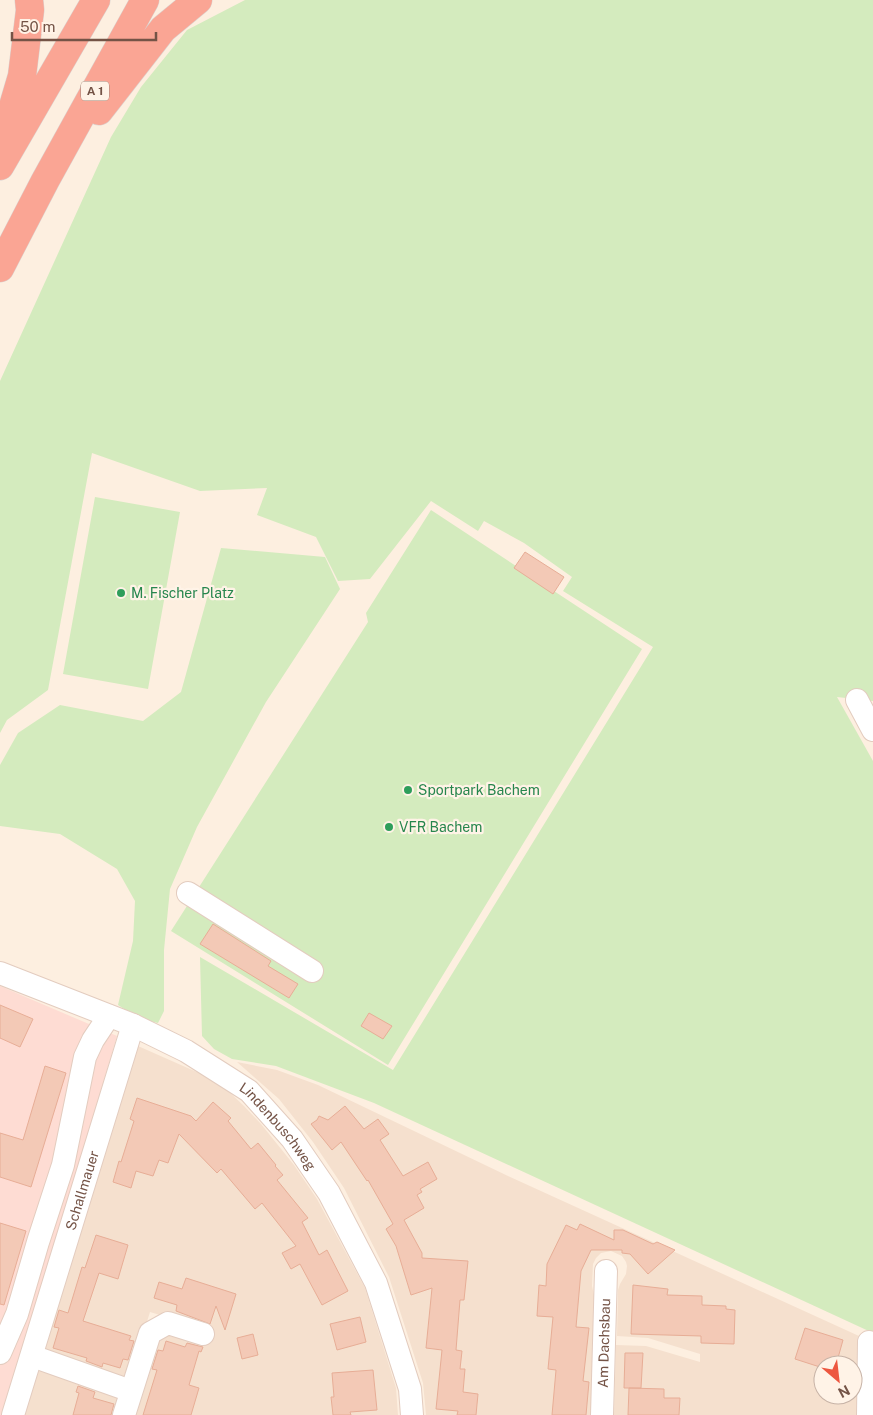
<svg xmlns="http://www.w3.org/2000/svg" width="873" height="1415" viewBox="0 0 873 1415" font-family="'Public Sans',sans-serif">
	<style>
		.residential { fill: #f5e0ce; fill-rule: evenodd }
		.commercial { fill: #fedcd3 }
		.green { fill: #d4ebbe }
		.building { fill: #f3c9b6; stroke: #e7ad96 }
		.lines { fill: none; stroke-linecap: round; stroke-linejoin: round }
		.minor-casing { stroke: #e3ccbf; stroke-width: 24 }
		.highway-casing { stroke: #dbd2cf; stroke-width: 29 }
		.minor { stroke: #fff; stroke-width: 22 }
		.highway { stroke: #faa594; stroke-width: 28 }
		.leisure-dot { fill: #2e9e5b; stroke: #fff3e7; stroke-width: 2 }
		.labels { text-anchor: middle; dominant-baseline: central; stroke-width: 4.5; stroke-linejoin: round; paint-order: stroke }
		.shield { fill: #fff3e7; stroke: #9e8376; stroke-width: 1 }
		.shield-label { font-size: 12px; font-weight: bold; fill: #745346 }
		.leisure-label { font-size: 14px; fill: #27864d; stroke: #fff3e7; text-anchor: start }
		.street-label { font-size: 14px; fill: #745346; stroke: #fff3e7 }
	</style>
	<rect width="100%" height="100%" fill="#fdefe0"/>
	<path class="residential" d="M138,1046l61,27 25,14 20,19 17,18 33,41 23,34 48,89 31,100 2,27h-264l24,-76 18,-10h30l-56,-17 -19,60 -5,4 -3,1 -74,-22 -6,-9z
		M237,1062l40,8 41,15 190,91 351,160 -3,79h-242l2,-70 30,1 54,16v-8l-52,-16 -31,-2 1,-46 2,-6 6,-10 1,-8 -1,-4 -4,-6 -11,-5 -10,2 -5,5 -3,6 -1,22 2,9 1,120h-169l-3,-32 -34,-106 -45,-89 -31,-46 -34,-43zM823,1365h30v30h-30z
		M42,1370l76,25v20h-98l16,-42z"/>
	<path class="commercial" d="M0,986l117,50 -112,379h-5z"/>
	<path class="green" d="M245,0h628v701l-36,-4 36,64v572l-499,-230 -98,-37 -44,-7 -18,-10 -12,-13 -2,-79 193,113 260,-423 -90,-56 9,-14 -48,-34 -40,-22 -6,10 -47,-30 -61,78 -32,2 -22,-44 -59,-22 10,-27 -67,3 -108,-38 -44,237 -41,30 -7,13v-352l111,-244 30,-50 46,-57z
		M95,497l85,15 -32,177 -85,-15z
		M431,510l211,139 -254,416 -217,-134 197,-309 -2,-9z
		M221,548l104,9 15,32 -74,113 -69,125 -27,62 -6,61v61l-6,12 -20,-5 -20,-13 15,-64 2,-40 -18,-32 -57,-35 -60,-8v-61l18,-32 42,-28 83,16 38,-29z"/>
	<path class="building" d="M525,552l39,25 -11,17 -39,-26z
		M213,924l58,37 -3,5 30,18 -9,14 -89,-54z
		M0,1005l33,14 -13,28 -20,-9z
		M369,1013l23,13 -9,13 -22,-13z
		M45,1066l21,7 -35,114 -31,-10v-44l23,7z
		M137,1098l54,18 5,5 17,-19 18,16 -3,3 23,28 7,-6 18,22 -1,1 8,9 -6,5 31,38 -6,4 17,33 8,-5 21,41 -26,14 -22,-41 -9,5 -9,-16 14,-7 -34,-43 -7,6 -34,-40 -4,4 -38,-39 -11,29 -9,-3 -6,16 -17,-5 -5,17 -18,-6 6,-21 2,1 13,-41 -4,-2z
		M345,1106l19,23 14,-10 11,15 -9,6 23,36 25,-14 9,17 -17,10 2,3 -5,3 7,13 -20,12 18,33v5l46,3 -4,39h-4l-4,50 6,1 -2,18h5l-2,23 15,2 -2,21h-19l1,-4 -22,-2 6,-59 -16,-2 6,-60 -21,7 -15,-49 -10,-17 7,-5 -25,-44 -1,1 -26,-39 -9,8 -21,-26 6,-4 2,-4 9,4z
		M0,1223l26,8 -22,74 -4,-1z
		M580,1224l34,16v-10h9l30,14 4,-2 18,8 -27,24 -18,-20 -8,-1v-3h-31l-10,21 -5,56 13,1 -6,53 6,1 -3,33h-34l4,-45 -8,-1 5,-52 -16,-1 2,-31 7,1 1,-22 19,-39 11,5z
		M96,1235l32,10 -10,34 -19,-6 -16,48 48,15 -2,4 5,1 -6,19 -5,-1 -3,9 -17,-5 -1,4 -16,-6 1,-3 -34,-10 6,-20 -5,-1 5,-17 9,3 14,-46 3,1z
		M186,1278l50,16 -11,36 -9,-24 -6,18 -34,-13 1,-6 -23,-7 5,-16 23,7z
		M633,1285l35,4 -1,6 35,1v9l24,1v3l9,1 -1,34 -33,-1v-7l-70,-2z
		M360,1317l6,25 -29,8 -7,-26z
		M805,1328l38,12 -7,25h-13v3l-28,-9z
		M253,1334l5,21 -16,4 -5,-21z
		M166,1341l19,6 2,-4 16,4 -2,5 -2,-1 -10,34 10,3 -8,27h-48l14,-45 -5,-1 6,-19 5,1z
		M625,1353h18l-2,35h-17z
		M373,1370l4,40 -27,2 1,3h-18l-2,-18h3l-2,-24z
		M78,1386l17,6 -2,6 21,6 -3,11h-38l6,-22 -3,-1z
		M629,1388l35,1v9h16l-1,17h-51z"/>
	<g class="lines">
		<defs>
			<g id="minor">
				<path d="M857,700l16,30"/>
				<path d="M188,893l124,78"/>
				<path id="s1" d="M0,973l133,52 53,26 63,40 43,48 37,54 47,90 34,106 2,26"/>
				<path d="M0,1353l17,-39 21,-72 25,-77 22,-108 8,-17 16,-24"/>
				<path d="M32,1356l99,35"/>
				<path id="s2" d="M13,1415l120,-390"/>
				<path d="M124,1415l26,-82 18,-10 35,11"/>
				<path id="s3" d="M602,1415l4,-144"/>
				<path d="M868,1415l1,-73"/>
			</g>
			<path id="highway" d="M99,111l64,-82 35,-29
				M3,140l19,-64 8,-66 -1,-10
				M0,166l96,-166
				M0,268l45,-87 100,-181"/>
		</defs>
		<use href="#minor" class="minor-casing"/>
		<use href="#highway" class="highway-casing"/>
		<use href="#minor" class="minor"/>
		<use href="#highway" class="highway"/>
	</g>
	<g class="leisure-dot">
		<circle cx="121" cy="593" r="5"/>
		<circle cx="408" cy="790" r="5"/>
		<circle cx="389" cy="827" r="5"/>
	</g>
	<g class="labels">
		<rect class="shield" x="81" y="81.5" width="28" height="19" rx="4"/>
		<g class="shield-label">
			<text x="95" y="91">A 1</text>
		</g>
		<g class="leisure-label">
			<text x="131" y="593">M. Fischer Platz</text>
			<text x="418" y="790">Sportpark Bachem</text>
			<text x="399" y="827">VFR Bachem</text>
		</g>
		<g class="street-label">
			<text stroke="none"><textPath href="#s1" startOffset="322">Lindenbuschweg</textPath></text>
			<text stroke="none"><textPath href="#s2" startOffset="235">Schallmauer</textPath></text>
			<text stroke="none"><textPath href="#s3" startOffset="72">Am Dachsbau</textPath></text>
		</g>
	</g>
	<g transform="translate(838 1380) rotate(152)"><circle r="24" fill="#fff3e7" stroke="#c7b3a7"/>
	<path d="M0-4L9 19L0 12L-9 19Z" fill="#ed563f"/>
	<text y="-8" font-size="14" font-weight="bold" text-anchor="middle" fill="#745346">N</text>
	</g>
	<path d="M12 32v8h144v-8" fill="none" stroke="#745346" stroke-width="2.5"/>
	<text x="20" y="32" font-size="15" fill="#745346" stroke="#fff3e7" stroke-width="4" paint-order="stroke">50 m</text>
</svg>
